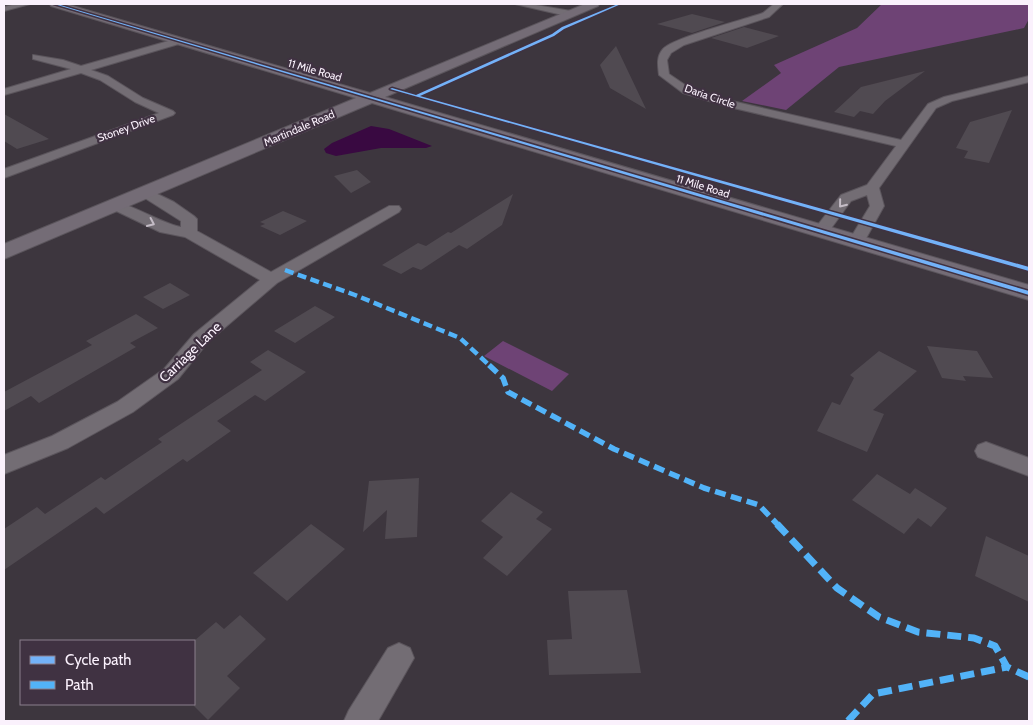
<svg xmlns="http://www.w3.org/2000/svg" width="1033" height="725" viewBox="0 0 1033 725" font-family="Cabin,sans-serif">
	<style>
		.green { fill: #6e4375 }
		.water { fill: #390941 }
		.building { fill: #504a51 }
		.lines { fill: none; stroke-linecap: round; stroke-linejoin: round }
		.street-casing { stroke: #5b555c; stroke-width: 2 }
		.secondary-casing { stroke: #5b555c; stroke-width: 2 }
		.street { fill: #736d74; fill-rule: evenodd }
		.secondary { fill: #746c76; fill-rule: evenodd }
		.quiet-far2 { stroke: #52b3f8; stroke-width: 4.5; stroke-dasharray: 9 4.5; stroke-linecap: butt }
		.quiet-far1 { stroke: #52b3f8; stroke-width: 5.5; stroke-dasharray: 11 5.5; stroke-linecap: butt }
		.quiet { stroke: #52b3f8; stroke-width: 7; stroke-dasharray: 14 7; stroke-linecap: butt }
		.cycleway-casing { stroke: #403242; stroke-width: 3 }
		.cycleway { fill: #73b2f8; fill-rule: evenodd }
		.oneway { stroke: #c4bcc6 }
		.labels { text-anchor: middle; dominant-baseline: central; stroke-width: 4.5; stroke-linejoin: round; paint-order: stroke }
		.far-street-label { font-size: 11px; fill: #faf1fc; stroke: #403242 }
		.street-label { font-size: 14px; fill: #faf1fc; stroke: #403242 }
	</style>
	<rect width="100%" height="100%" fill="#3d363e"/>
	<path class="green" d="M882,4h147v15l-5,9 -185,39 -53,43 -44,-9 39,-28 -7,-8 83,-37z
		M503,341l66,33 -17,17 -68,-35z"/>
	<path class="water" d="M371,126l18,3 43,17 -6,2h-45l-45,8 -10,-3 -2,-4 8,-6z"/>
	<path class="building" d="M692,14l33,8 -33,11 -35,-9z
		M744,27l35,9 -32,12 -36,-10z
		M616,46l30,63 -36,-21 -10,-23z
		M925,71l-40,30 -12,13 -13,-3 -6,6 -20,-5 27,-25z
		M1012,110l-23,53 -25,-5 4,-7 -12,-3 14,-26z
		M4,114l45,25 -32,10 -13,-8z
		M357,170l14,12 -20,11 -17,-17z
		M513,194l-11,31 -35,24 -8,-4 -38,25 -8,-3 -12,7 -19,-9 36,-22 8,3 22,-14 3,1z
		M283,211l24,10 -27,14 -20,-9 5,-2 -5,-2z
		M170,283l20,12 -27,14 -20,-12z
		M315,306l20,11 -40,26 -21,-12z
		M136,314l22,14 -28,15 6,4 -97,56 -8,-7 -27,15v-19l88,-47 -6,-4z
		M927,346l50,5 16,27 -30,-2 3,5 -24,-3z
		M268,350l38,22 -41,29 -10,-6 -38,26 14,10 -44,31 -4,-3 -79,55 -8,-7 -92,63v-41l33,-22 8,7 56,-37 4,3 57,-38 -4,-3 104,-69 -12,-8z
		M879,351l38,20 -44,39 11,4 -17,38 -50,-21 15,-29 8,3 14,-27 -4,-3z
		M877,474l33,20 5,-6 32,20 -16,19 -13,-9 -14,16 -52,-34z
		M419,478l-2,59 -32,2 2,-29 -24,22 6,-51z
		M511,492l32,20 -7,7 16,10 -45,47 -24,-18 20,-21 -22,-16z
		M311,524l34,25 -58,52 -34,-28z
		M986,536l43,20v46l-54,-26z
		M627,590l14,83 -92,2 -2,-35 25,-1 -4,-48z
		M240,615l26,24 -39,37 13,12 -32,32 -14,-14v-65l22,-19 8,7z"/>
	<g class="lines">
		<defs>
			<path id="street" d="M16,4h14l-26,7v-4z
				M515,4h15l41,7 4,3 -4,3z
				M774,4h9l-14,13 -85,28 -13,8 -4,7 2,14 22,15 41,12 169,39 27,-36 16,-7 85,-21v6l-77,19 -16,7 -57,80 5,18 -20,36 -2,3h-12l-2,-3 22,-36 -3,-11 -16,6 -24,33h-12l-2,-3 28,-36 26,-10 29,-39 -171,-40 -42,-13 -24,-18c-1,-9 -3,-18 4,-26 12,-12 80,-29 100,-36z
				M179,38l5,3 -2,2 -91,27 17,6 35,22 30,13 2,2 -2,2 -169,63v-9l155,-56 -24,-11 -35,-22 -19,-7 -77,22v-6l67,-20 -38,-10v-4l30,5 18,6z
				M145,188l29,14 20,14 3,3v12l74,41 118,-66h10l2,3 -2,3 -122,71 -69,59 -30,37 -45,33 -65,36 -64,26v-19l48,-19 65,-34 47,-33 30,-35 66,-54 -75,-43 -25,-5 -50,-24 -2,-3 2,-3c13,-3 52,22 71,25v-6l-41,-26 -2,-3 2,-3z
				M986,442l43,16v18l-51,-19 -3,-6 3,-6z
				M399,643l11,5 4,10 -36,63h-34l5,-11 39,-62z"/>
			<path id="secondary" d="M50,4h16l304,89 215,-89h14l-1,2 -213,91 644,188v15l-657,-197 -368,156v-15l352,-146 -305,-92z"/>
		</defs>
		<use href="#street" class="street-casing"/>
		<use href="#secondary" class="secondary-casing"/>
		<use href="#street" class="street"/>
		<use href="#secondary" class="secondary"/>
		<path class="quiet-far2" d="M285,270l70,25 105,43 30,28"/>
		<path class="quiet-far1" d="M489,365l14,13 5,14 106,57 90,39 55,17 19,20"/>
		<path class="quiet" d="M777,524l60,64 42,29 39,15 56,6 21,8 12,21 22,10
			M848,721l25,-27 134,-27"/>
		<defs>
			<path id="cycleway" d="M54,4h3l972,287v4z
				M618,4h3l-57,25 -10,7 -134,60 609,171v4l-639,-182 2,-1 24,7 136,-61 10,-7z"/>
		</defs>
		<use href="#cycleway" class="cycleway-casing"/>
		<use href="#cycleway" class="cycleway"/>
	</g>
	<defs><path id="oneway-chevron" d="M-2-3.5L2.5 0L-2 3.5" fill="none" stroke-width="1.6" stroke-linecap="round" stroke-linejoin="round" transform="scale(1.25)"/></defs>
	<g class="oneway">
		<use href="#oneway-chevron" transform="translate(842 204) rotate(129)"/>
		<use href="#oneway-chevron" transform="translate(151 223) rotate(25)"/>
	</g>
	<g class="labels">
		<g class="far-street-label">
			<text transform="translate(315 70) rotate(16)">11 Mile Road</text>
			<text transform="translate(710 96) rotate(19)">Daria Circle</text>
			<text transform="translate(126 128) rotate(-20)">Stoney Drive</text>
			<text transform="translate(299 128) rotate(-23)">Martindale Road</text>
			<text transform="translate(703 186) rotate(17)">11 Mile Road</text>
		</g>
		<g class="street-label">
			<text transform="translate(190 352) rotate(-44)">Carriage Lane</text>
		</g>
	</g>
	<rect width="1033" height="725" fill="none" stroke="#faf1fc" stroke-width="10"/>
	<rect x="20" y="640" width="175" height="65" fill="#403242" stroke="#8a7e8c"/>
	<rect x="30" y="656" width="25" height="8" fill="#73b2f8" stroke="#8a7e8c"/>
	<text x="65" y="665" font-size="15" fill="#faf1fc">Cycle path</text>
	<rect x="30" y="681" width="25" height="8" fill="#52b3f8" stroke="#8a7e8c"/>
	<text x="65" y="690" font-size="15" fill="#faf1fc">Path</text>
</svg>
